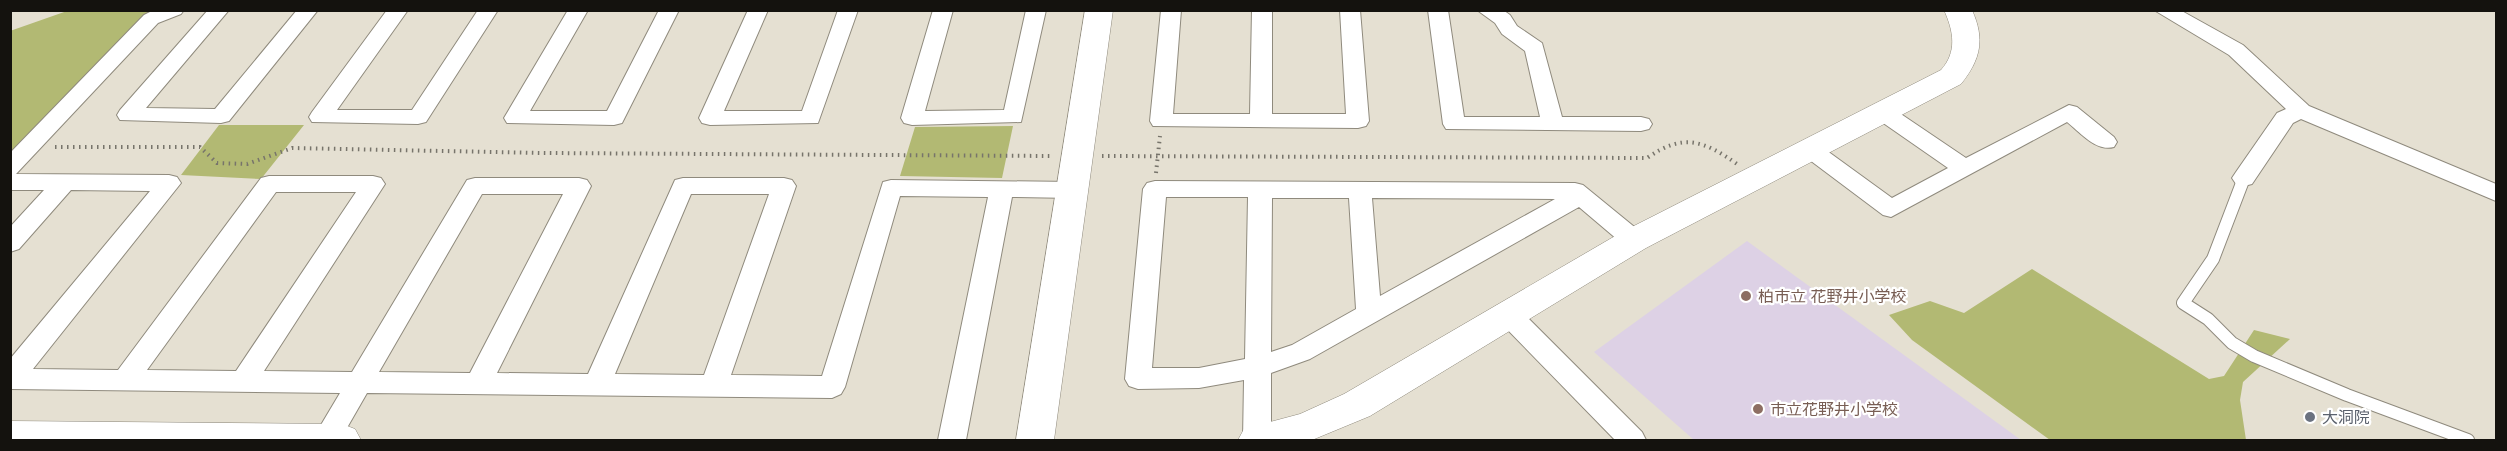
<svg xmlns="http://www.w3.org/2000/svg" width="2507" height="451" viewBox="0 0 2507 451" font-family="'Libre Baskerville','Noto Sans JP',serif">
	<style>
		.education { fill: #ddd1e5 }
		.green { fill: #b2b973 }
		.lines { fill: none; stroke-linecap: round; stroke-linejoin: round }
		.lane-casing { stroke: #8f8a7d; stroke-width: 14 }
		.street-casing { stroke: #8f8a7d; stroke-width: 2 }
		.secondary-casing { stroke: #8f8a7d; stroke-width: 1 }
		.path { stroke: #77746b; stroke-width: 4; stroke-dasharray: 1.5 4.5; stroke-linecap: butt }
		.lane { stroke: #fff; stroke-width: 12 }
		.street { fill: #fff; fill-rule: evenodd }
		.secondary { fill: #fff; fill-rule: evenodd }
		.education-dot { fill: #8d6e63; stroke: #fff; stroke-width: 2 }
		.worship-dot { fill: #6b7280; stroke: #fff; stroke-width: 2 }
		.labels { text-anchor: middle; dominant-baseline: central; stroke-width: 4.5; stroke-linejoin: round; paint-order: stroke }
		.education-label { font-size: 16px; fill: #785e54; stroke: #fff; text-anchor: start }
		.worship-label { font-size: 16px; fill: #5b616d; stroke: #fff; text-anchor: start }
	</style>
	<rect width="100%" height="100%" fill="#e5e0d2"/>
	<path class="education" d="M1747,241l274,199h-327l-100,-88z"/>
	<path class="green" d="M67,11h95l-151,146 -1,-126z
		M219,125h85l-43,54 -80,-4z
		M1013,126l-11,52 -102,-2 15,-49z
		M2032,269l177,110 15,-3 30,-46 36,9 -47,43 -3,18 6,40h-196l-138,-100 -23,-25 41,-14 34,12z"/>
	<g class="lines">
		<defs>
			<path id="lane" d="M2244,178l-31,81 -30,44 25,16 24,24 22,13 93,39 121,45"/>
			<path id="street" d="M154,10h30l-3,4 -23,9 -142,151 153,1 8,2 4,6 -148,186 85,1 143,-192 8,-2h104l8,2 4,6 -121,187 88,1 115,-192 8,-2h104l8,2 4,6 -94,187 91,1 87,-194 8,-2h101l8,2 4,6 -65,189 91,1 61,-194 8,-2 182,2 8,2 4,6 -4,6 -8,2 -61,-1 -46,243h-28l50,-243 -88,-1 -55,191 -4,7 -9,4 -465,-5 -27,47h-28l28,-47 -330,-4v-30l140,-168 -79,-1 -52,59 -9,3v-25l34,-37h-34v-37l134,-138zM276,192h80l-120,179 -89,-1zM482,194h81l-93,179 -91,-1zM691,194h78l-65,181 -89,-1z
				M208,10h21l-83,98 69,1 82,-99h21l-89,111 -8,2 -101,-3 -3,-5 3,-5z
				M387,10h21l-71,100h75l66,-100h20l-72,112 -8,2 -106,-2 -3,-5 3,-5z
				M568,10h20l-58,101h77l52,-101h20l-57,113 -8,2 -107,-2 -3,-5z
				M748,10h20l-44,101h78l36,-101h20l-40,113 -108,2 -8,-2 -3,-5z
				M933,10h20l-28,101 79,-1 22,-100h20l-25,112 -109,3 -8,-2 -3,-5z
				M1161,10h20l-8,104h77l2,-104h20v104h74l-6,-104h20l9,111 -3,5 -8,2 -205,-2 -3,-5z
				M1428,10h20l16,107h76l-15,-66 -23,-17 -7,-11 -18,-13h26l7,5 7,11 25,17 20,74h79l8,2 3,5 -3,5 -8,2 -195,-2 -3,-5z
				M2154,10h26l63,35 66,61 187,78v17l-195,-82 -8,4 -41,61 -8,2 -8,-2 -4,-6 4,-6 41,-59 9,-4 -57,-54z
				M2069,105l8,2 37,30 3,5 -3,5c-18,5 -33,-14 -47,-25l-176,95 -8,-2 -80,-60 -3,-5 3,-5 8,-3 8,3 73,53 56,-30 -72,-50 -3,-5 3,-5 8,-2 8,2 74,50z
				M1155,181l420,2 8,2 60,49 3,6 -3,6 -9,3 -9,-3 -46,-39 -269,152 -39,14v67h-28l1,-60 -45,8 -61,1 -9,-3 -4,-7 18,-190 4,-6zM1166,197h82l-3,162 -46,9h-47zM1272,198h77l7,111 -64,36 -21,7zM1372,198l183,1 -175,97z
				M1509,305l9,3 124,124 4,8h-31l-115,-118 -4,-7 4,-7z"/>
			<path id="secondary" d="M1085,10h28l-59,430h-38z
				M1944,10h28c13,29 9,49 -11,74l-315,164 -276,168 -58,24h-74l6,-11 56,-15 44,-20 278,-162 319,-162c16,-18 13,-38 3,-60z
				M10,421l332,3 13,5 6,11h-351z"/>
		</defs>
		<use href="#lane" class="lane-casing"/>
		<use href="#street" class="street-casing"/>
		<use href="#secondary" class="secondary-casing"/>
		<path class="path" d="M55,147h145l17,16 30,1 45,-16 251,5 509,3
			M1102,156l545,2c36,-25 56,-18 90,6
			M1156,173l4,-37"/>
		<use href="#lane" class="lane"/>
		<use href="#street" class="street"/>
		<use href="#secondary" class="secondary"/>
	</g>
	<g class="education-dot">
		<circle cx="1746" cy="296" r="6"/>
		<circle cx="1758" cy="409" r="6"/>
	</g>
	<circle class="worship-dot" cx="2310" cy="417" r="6"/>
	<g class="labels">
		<g class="education-label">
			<text x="1758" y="296">柏市立 花野井小学校</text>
			<text x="1770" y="409">市立花野井小学校</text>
		</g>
		<g class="worship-label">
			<text x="2322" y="417">大洞院</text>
		</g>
	</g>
	<rect width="2507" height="451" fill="none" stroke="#14120e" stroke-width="24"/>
</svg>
